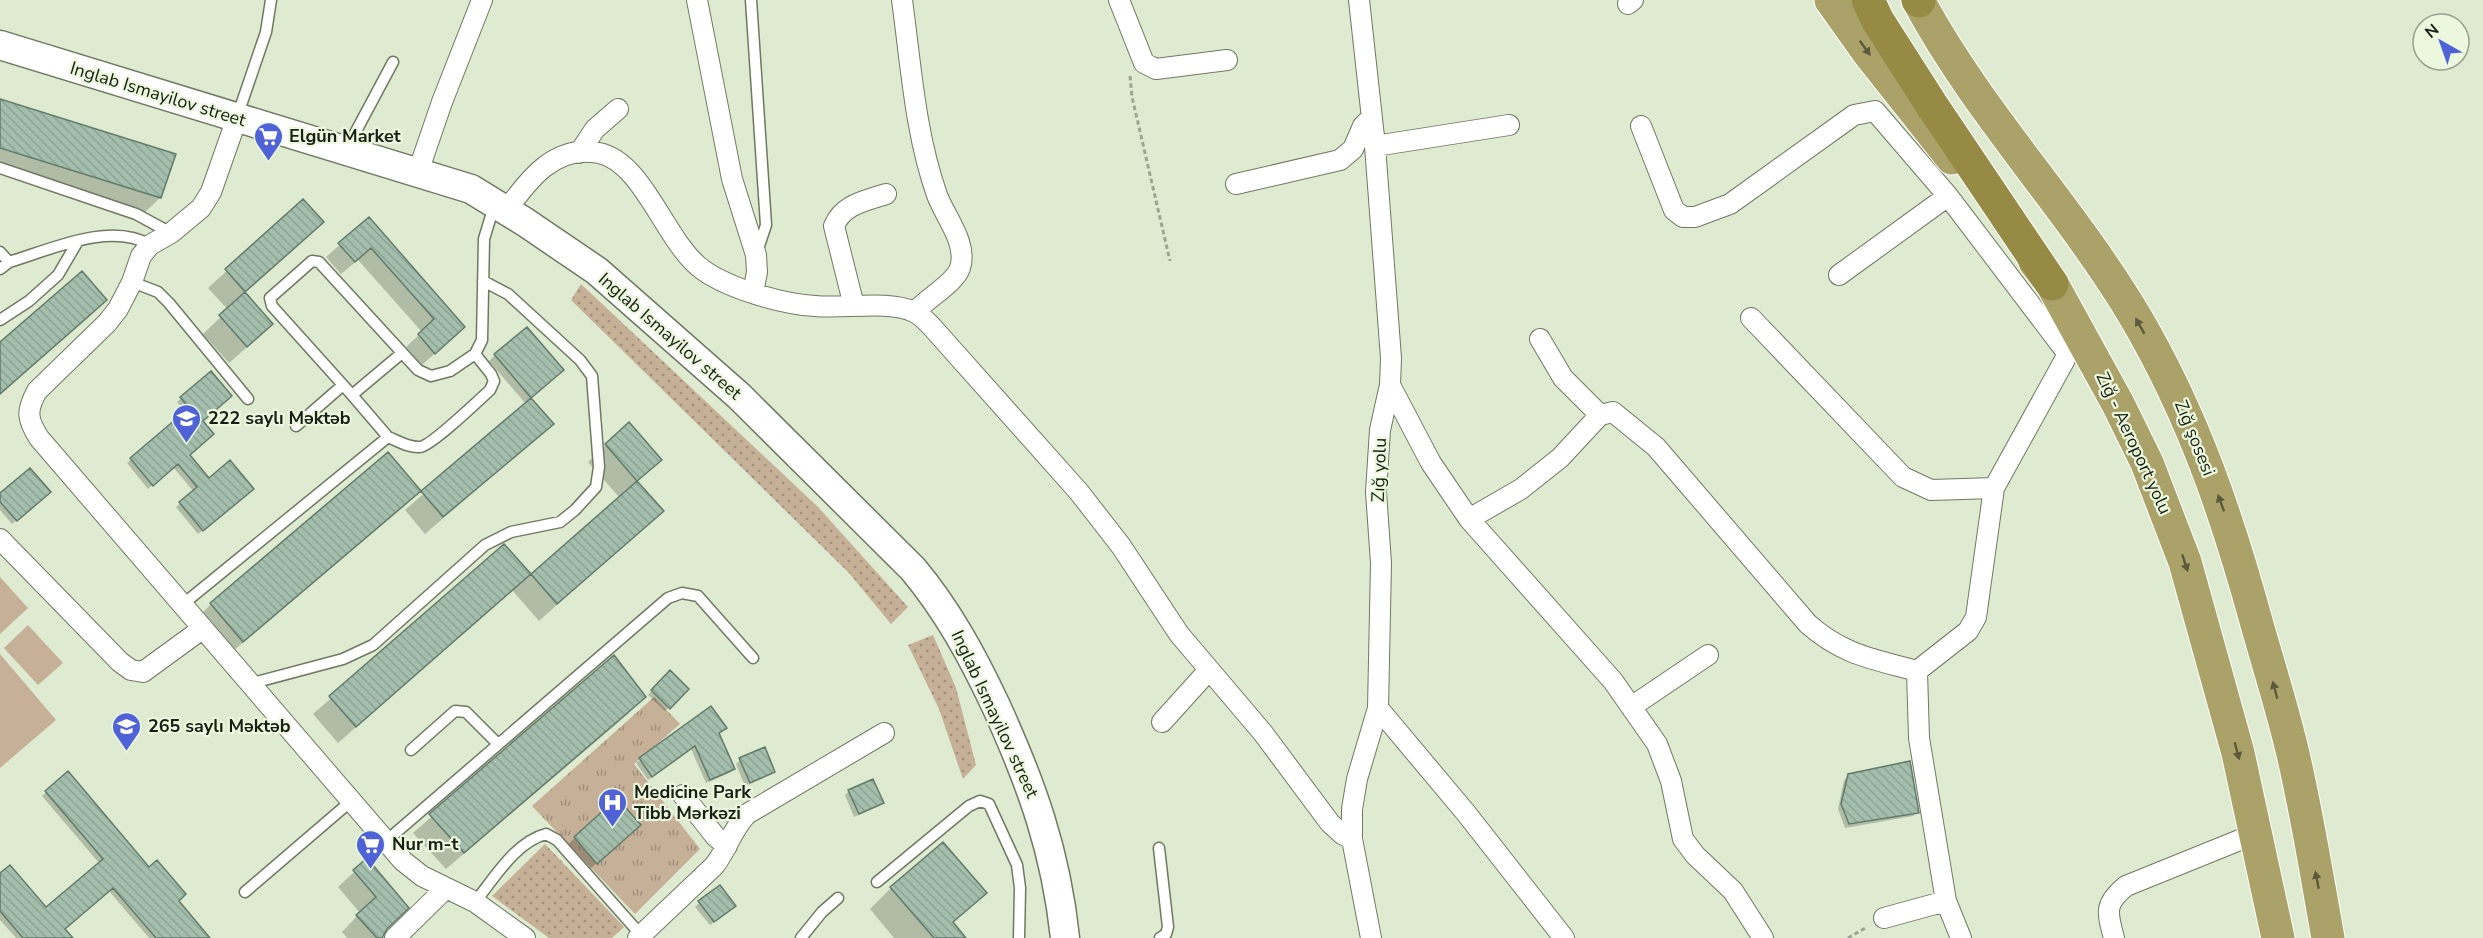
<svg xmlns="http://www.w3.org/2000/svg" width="2483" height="938" viewBox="0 0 2483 938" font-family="'Nunito Sans',sans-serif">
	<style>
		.grass { fill: url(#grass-dots) }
		.park { fill: url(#park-tufts) }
		.pitch { fill: #c6b097 }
		.shadow { fill: #0003 }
		.building { fill: url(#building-back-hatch); stroke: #627b6b; stroke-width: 1.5 }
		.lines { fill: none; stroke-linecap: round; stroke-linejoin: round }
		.service-casing { stroke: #6e7961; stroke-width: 13 }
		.minor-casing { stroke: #6e7961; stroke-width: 22 }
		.secondary-casing { stroke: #6e7961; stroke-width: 31 }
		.trunk-casing { stroke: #fff; stroke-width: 35 }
		.motorway-casing { stroke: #fff; stroke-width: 35 }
		.path { stroke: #9ba590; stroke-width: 3; stroke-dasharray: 4.5 3; stroke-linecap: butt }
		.service { stroke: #fff; stroke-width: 10 }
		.minor { stroke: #fff; stroke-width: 20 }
		.secondary { stroke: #fff; stroke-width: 28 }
		.trunk { stroke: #aba26a; stroke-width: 33 }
		.motorway { stroke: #968a45; stroke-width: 33 }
		.oneway { fill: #5b5a3b }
		.labels { text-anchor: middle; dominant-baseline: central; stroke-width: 4.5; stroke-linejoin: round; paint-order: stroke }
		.street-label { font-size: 18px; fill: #1a1f15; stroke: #ebf8dd }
		.poi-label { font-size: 18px; font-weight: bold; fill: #1a1f15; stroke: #ebf8dd; text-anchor: start }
	</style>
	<defs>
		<pattern id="grass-dots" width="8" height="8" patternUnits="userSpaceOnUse" patternTransform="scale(1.5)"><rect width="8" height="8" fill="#c6b097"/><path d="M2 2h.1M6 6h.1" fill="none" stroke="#a08f7a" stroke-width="1.8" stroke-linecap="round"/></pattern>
		<pattern id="park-tufts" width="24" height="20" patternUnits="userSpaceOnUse" patternTransform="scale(1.5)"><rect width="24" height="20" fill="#c6b097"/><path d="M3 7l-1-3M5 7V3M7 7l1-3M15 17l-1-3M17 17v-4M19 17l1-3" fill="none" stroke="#a08f7a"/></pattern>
		<pattern id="building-back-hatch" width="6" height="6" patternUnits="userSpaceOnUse" patternTransform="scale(1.5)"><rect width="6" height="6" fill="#a3beac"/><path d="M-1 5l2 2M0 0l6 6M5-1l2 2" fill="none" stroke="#8ca393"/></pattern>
	</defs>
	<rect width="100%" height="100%" fill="#deebd0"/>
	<path class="grass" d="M581,284l237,223 90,100 -17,17 -42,-51 -278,-273z
		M933,635l23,53 20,77 -13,14 -24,-70 -31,-64z
		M545,844l79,83 -12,11h-63l-57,-42z"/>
	<path class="park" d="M654,697l26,27 -46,40 66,85 -65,65 -103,-108z"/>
	<path class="pitch" d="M0,577l28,31 -28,26z
		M28,625l35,38 -25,22 -34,-37z
		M0,654l56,66 -56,48z"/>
	<path class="shadow" d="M0,100l174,55 -14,43 -17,16 -143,-44z
		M303,201l19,21 -78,71 10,48 -25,22 -26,-29 25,-24 -20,-22z
		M369,219l82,120 -29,26 -16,-18 16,-15 -64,-72 -17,14 -15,-17z
		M105,300l-17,18 -88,76v-50z
		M495,355l60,21 -25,22 22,26 -127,110 -20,-24 121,-106 -37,-43z
		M211,373l-10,48 -13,34 21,25 39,12 -50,42 -22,-27 18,-15 -21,-25 -25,22 -21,-26 59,-50 -9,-11z
		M606,445l54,14 -24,23 26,29 -123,110 -27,-31 -174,153 -25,-29 191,-168 27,30 89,-78 -32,-36z
		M419,491l-18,17 -176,150 -31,-37 17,-17z
		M0,495l45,1 -33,28 -12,-14z
		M614,657l30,40 -17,18 -181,154 -33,-36z
		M670,673l17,16 -22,22 -17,-16z
		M711,708l7,25 15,36 -4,4 -23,10 -15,-34 -43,31 -12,-17z
		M740,760l33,11 -28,15 -9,-22z
		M68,773l109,128 31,37h-59l-40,-47 -45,38 7,9h-55l-16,-18v-45l46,34 53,-46 -57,-67z
		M1849,775l68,37 -4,4 -68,12 -7,-19 6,-29z
		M849,791l33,11 -4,4 -24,11 -9,-22z
		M632,832l-42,37 -22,-25 7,-6z
		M367,860l18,70 -3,8h-35l-5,-6 18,-19 -22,-26z
		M891,888l94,5 -33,30 13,15h-71l-24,-29z
		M699,903l31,7 -20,15 -15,-18z"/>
	<path class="building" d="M0,99l176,55 -15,44 -161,-50z
		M303,199l21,23 -79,70 -20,-23z
		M369,217l96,110 -30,27 -17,-20 16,-15 -63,-71 -16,14 -17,-19z
		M82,271l25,29 -107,94v-52z
		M245,292l28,32 -26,23 -28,-32z
		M527,327l37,43 -33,28 -37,-44z
		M211,371l21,25 -29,25 11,13 -24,21 19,23 21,-18 24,29 -51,42 -24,-29 18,-15 -19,-23 -25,22 -23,-28 59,-50 -9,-11z
		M531,398l23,26 -111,93 -22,-26z
		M629,422l33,38 -25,21 -32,-37z
		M388,452l33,39 -178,151 -33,-39z
		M30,468l21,24 -34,29 -17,-19v-9z
		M637,481l27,30 -107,93 -26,-30z
		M504,544l27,30 -175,153 -27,-31z
		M614,655l32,42 -182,156 -35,-39z
		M670,670l19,19 -19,20 -19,-19z
		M711,706l16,22 -8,5 16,36 -25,11 -15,-34 -43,31 -13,-19z
		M765,747l10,25 -25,11 -11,-25z
		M1910,761l9,52 -70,11 -8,-20 7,-30z
		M68,771l81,96 8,-7 29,34 -7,7 31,37h-54l-43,-50 -48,41 8,9h-50l-23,-27v-38l10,-8 36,42 57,-48 -58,-68z
		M873,779l11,24 -25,11 -11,-24z
		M617,798l24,27 -44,39 -23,-27z
		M943,842l44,51 -34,29 13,16h-32l-44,-51z
		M367,858l42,50 -22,21 -5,9h-5l-21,-23 20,-18 -23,-27z
		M720,885l16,21 -22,16 -16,-21z"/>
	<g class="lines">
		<defs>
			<path id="service" d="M751,0l15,225 -9,27
				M237,117l29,-85 5,-32
				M346,150l47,-88
				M0,168l136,46 35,19
				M0,252l9,10
				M0,269l9,-7c41,-12 101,-41 141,-17
				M132,282l26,10 11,11 79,96
				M0,320l29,-19 29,-26 20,-34
				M402,353l-50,42 -80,-89 -2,-8 42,-37 7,1 99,108 13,6 19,-5 25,-17 7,-14 2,-101 10,-33
				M352,395l36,42
				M296,426l47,-41
				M182,605l206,-168c10,4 21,11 32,10 11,-1 58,-46 70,-57l4,-9 -3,-7 -16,-20
				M249,684l94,-25 30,-14 112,-100 26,-13 49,-10 15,-12 21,-23 3,-20 -7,-91 -12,-16 -72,-66 -25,-13
				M411,750l44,-39 11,1 32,32
				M385,842l283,-244 14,-5 16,3 55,62
				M1159,848l9,79 -2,7 -6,4
				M877,882l92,-76 11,-5 9,3 28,61 3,23 -1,50
				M245,892l105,-90
				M475,902c19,-23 40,-60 71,-68l11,6 84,95
				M801,938l21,-26 16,-14"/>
			<path id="minor" d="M697,0l35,179 24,76 1,17 -4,21
				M902,0c9,65 13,133 35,195 8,22 31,48 23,73 -5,15 -34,31 -45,44
				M1119,0l25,63 12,6 71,-9
				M1359,0l16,146 16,212 -1,27 -10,45 -4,62 5,71 -3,145 -21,71 -5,30v30l19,99
				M1628,4l5,-4
				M237,118l-26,74 -10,16 -30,25 -21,12 -9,11 -9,26 -14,27 -11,14 -70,68c-11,20 -10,28 2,47l364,423 19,15 53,26 50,36
				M1641,126l33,84 9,7h12l35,-13 124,-89 21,-4 73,85 120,158
				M1375,146l134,-21
				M579,153l16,-24 23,-20
				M418,172l24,-70 40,-102
				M1236,184l104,-24 13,-11 10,-23 8,-8
				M506,211c22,-31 49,-67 93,-58 45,9 67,91 104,117 27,19 79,34 112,36 27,3 75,-6 99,6 7,3 13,10 18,15l147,165 42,54 58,88 84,99 67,90 12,11 10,5
				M1839,275l109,-79
				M854,306l-20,-80c9,-22 31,-25 52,-32
				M1751,318l152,159 28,13 63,-2
				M1540,339l23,39 37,37
				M1390,385l41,78 38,56 144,162 44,63 14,37 12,58 12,16 38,36 30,47
				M1469,519l52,-30 39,-31 40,-43 13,-3 43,35 152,177c35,31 65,35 109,47
				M0,539l120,123 11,8 12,2 59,-43
				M1631,707l77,-52
				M1378,708l88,105 98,125
				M1162,722l47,-52
				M683,795l32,41 12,10
				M1946,901l15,37
				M1884,918l62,-17 -27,-163 -2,-67 51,-40 8,-14 18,-129 74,-134 21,-6
				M395,938l50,-49
				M638,938l76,-72c13,-16 18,-37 33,-52l137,-81
				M2114,938c-7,-26 -10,-34 12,-52l131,-53"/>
			<path id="secondary" d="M0,45l471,144 54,33 72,49 142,125 174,173c35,42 60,88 83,137 36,79 60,146 69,232"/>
			<path id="trunk" d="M1831,0l37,52 84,106
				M1918,0c61,114 153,208 218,318 58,99 92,200 122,310 12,42 25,83 35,126 14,60 24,123 35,184
				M2035,262l17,22 66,120 29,59 38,99 53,191 40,185"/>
			<path id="motorway" d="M1868,0l10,21 53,83 121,180
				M1918,0l1,1"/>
		</defs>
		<use href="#service" class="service-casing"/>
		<use href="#minor" class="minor-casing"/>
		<use href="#secondary" class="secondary-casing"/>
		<use href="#trunk" class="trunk-casing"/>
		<use href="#motorway" class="motorway-casing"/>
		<path class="path" d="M1130,76l2,21 38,164
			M1848,938l19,-11"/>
		<use href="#service" class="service"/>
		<use href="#minor" class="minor"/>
		<use href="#secondary" class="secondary"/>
		<use href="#trunk" class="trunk"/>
		<use href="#motorway" class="motorway"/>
	</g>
	<defs><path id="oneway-solid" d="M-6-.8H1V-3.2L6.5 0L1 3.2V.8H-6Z" transform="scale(1.5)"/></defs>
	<g class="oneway">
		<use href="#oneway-solid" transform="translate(1865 48) rotate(54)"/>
		<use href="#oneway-solid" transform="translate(2140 326) rotate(-119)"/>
		<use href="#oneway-solid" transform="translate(2221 503) rotate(-110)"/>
		<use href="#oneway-solid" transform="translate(2185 563) rotate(72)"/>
		<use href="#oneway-solid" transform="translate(2275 690) rotate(-105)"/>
		<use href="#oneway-solid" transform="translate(2237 751) rotate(75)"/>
		<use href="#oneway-solid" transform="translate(2317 880) rotate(-101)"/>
	</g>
	<defs>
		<symbol id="supermarket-pin" viewBox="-11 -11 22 30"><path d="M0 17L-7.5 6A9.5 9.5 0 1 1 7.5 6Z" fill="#4f62d7" stroke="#ebf8dd"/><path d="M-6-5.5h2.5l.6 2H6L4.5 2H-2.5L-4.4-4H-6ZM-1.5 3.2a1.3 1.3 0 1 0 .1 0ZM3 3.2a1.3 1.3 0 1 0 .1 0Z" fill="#fff"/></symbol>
		<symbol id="school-pin" viewBox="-11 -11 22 30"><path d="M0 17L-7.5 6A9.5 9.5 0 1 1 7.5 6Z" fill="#4f62d7" stroke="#ebf8dd"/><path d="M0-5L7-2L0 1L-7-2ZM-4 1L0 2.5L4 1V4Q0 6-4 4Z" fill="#fff"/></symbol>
		<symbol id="hospital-pin" viewBox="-11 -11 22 30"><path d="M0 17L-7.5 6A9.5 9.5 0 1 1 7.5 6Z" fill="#4f62d7" stroke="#ebf8dd"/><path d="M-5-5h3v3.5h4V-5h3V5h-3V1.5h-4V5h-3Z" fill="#fff"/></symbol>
	</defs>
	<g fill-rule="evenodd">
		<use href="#supermarket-pin" x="252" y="120" width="33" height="45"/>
		<use href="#school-pin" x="170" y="402" width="33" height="45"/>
		<use href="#school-pin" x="110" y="710" width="33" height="45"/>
		<use href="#hospital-pin" x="596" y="786" width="33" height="45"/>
		<use href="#supermarket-pin" x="354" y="828" width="33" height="45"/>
	</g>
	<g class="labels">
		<g class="street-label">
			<text transform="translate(158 94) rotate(17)">Inglab Ismayilov street</text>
			<text transform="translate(670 336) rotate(41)">Inglab Ismayilov street</text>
			<text transform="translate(2195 438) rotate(68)">Zığ şosesi</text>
			<text transform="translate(2134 443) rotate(65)">Zığ - Aeroport yolu</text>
			<text transform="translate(1379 470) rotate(-88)">Zığ yolu</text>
			<text transform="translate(995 714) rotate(65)">Inglab Ismayilov street</text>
		</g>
		<g class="poi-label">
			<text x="289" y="136">Elgün Market</text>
			<text x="208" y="418">222 saylı Məktəb</text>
			<text x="148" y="726">265 saylı Məktəb</text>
			<text x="634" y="792">Medicine Park<tspan x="634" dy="21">Tibb Mərkəzi</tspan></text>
			<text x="392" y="844">Nur m-t</text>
		</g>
	</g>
	<g transform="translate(2441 42) rotate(320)"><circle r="28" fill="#ebf8dd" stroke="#97a18d" stroke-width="1.5"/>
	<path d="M0-4.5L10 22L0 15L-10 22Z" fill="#4f62d7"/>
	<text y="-9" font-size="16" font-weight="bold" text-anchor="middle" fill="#1a1f15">N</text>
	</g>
</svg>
